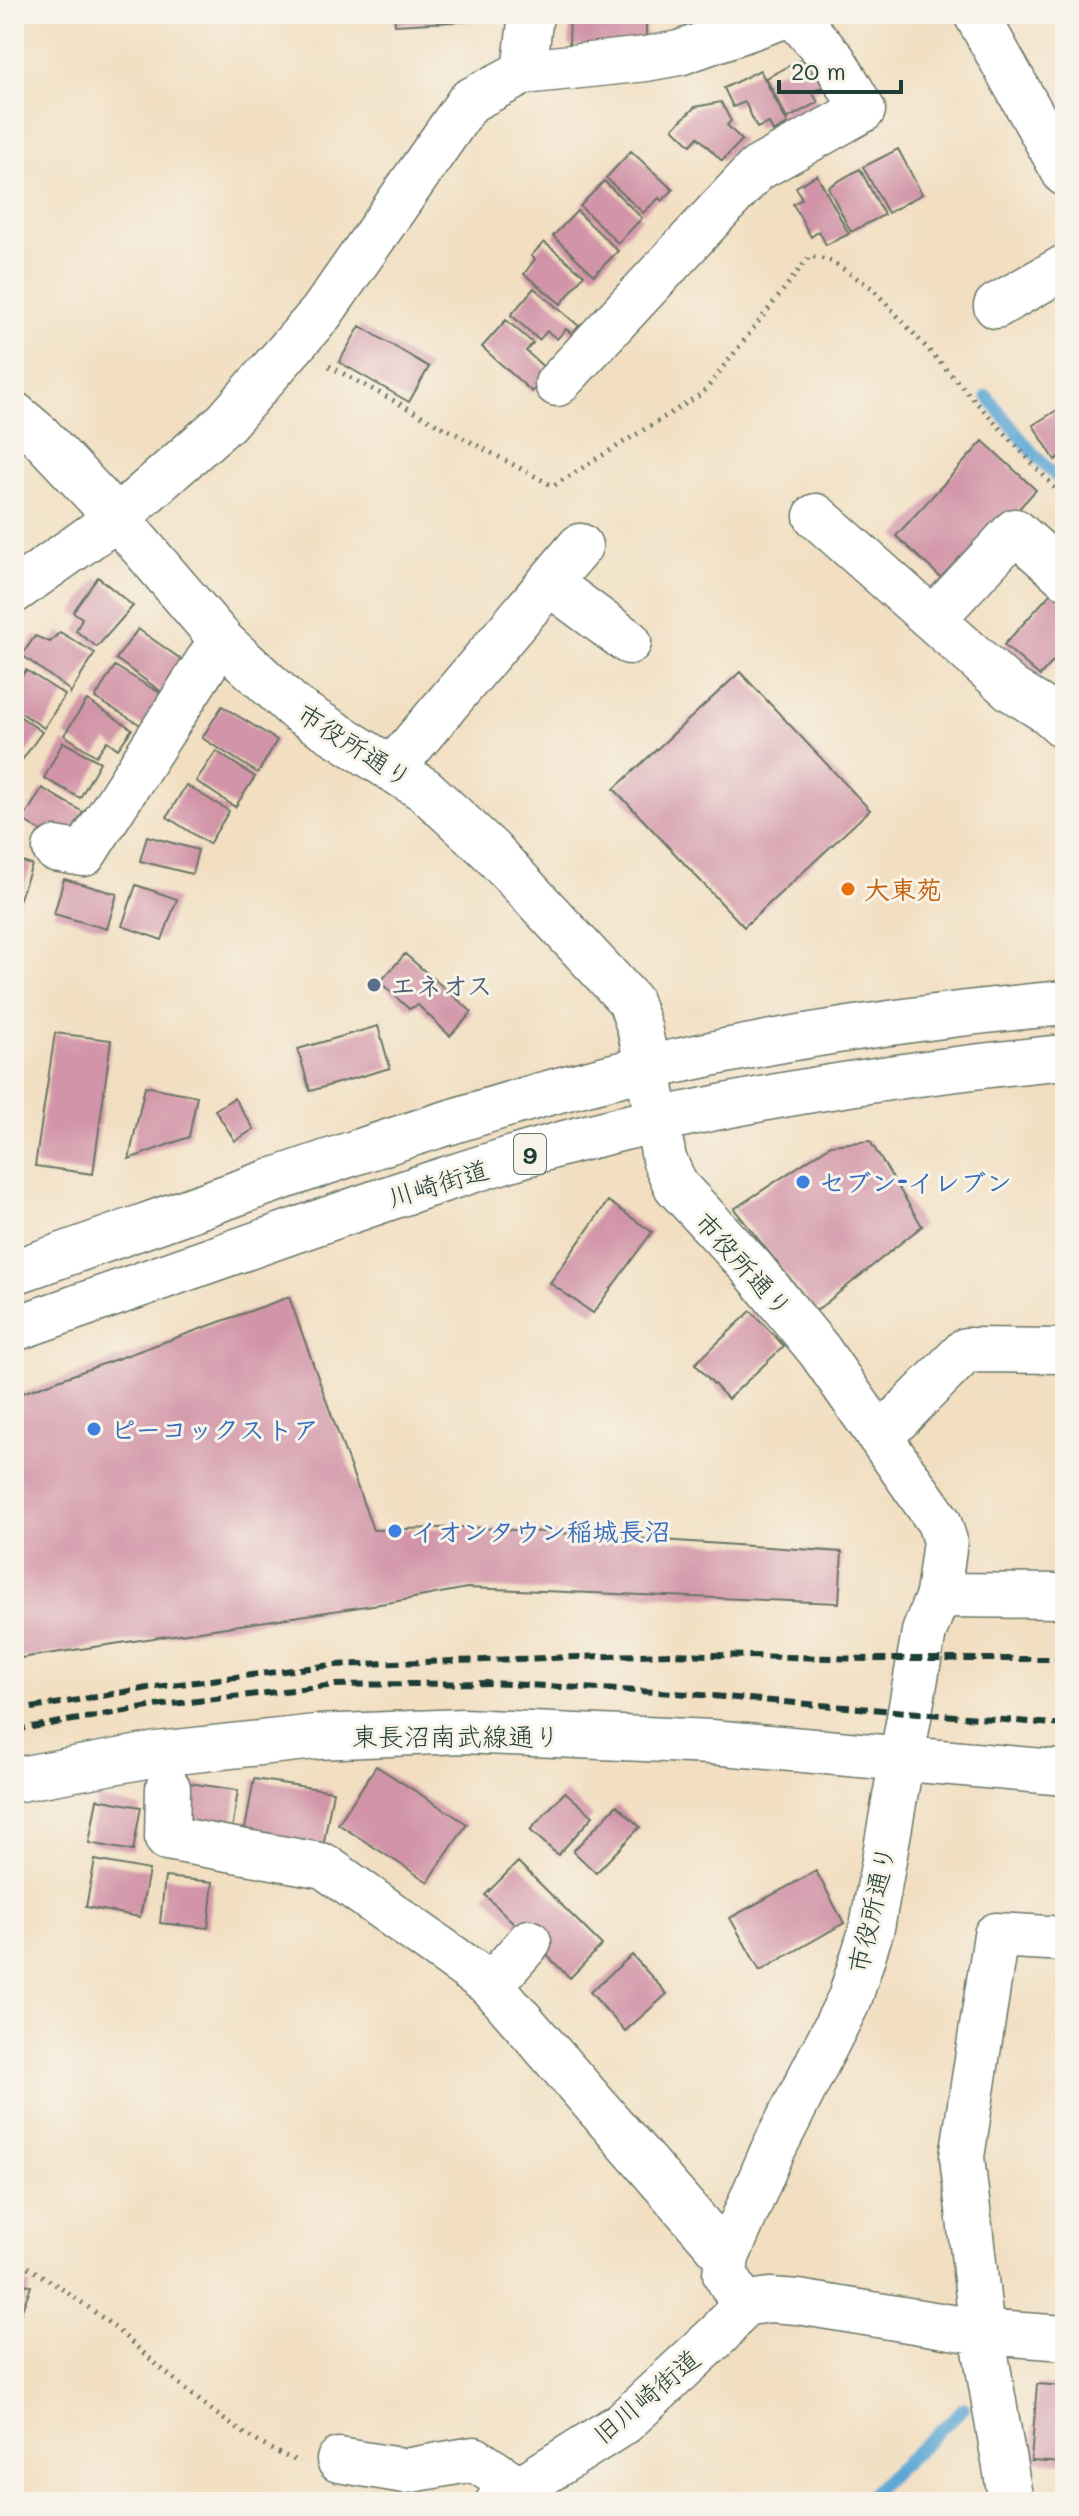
<svg xmlns="http://www.w3.org/2000/svg" width="1079" height="2516" viewBox="0 0 1079 2516" font-family="Mali,'Klee One',sans-serif">
	<style>
		.lines { fill: none; stroke-linecap: round; stroke-linejoin: round }
		.stream { stroke: #5aa6d3; stroke-width: 12 }
		.building { fill: #d294a8 }
		.minor-casing { stroke: #697666; stroke-width: 47 }
		.major-casing { stroke: #697666; stroke-width: 47 }
		.path { stroke: #697666; stroke-width: 5; stroke-dasharray: 2 6; stroke-linecap: butt }
		.minor { stroke: #fff; stroke-width: 44 }
		.major { stroke: #fff; stroke-width: 44 }
		.rail { stroke: #1f3d34; stroke-width: 6; stroke-dasharray: 12 6; stroke-linecap: butt }
		.food-dot { fill: #e8710a; stroke: #f7f3e8; stroke-width: 3 }
		.service-dot { fill: #5c6f8a; stroke: #f7f3e8; stroke-width: 3 }
		.shop-dot { fill: #3f7fe0; stroke: #f7f3e8; stroke-width: 3 }
		.labels { text-anchor: middle; dominant-baseline: central; stroke-width: 6; stroke-linejoin: round; paint-order: stroke }
		.shield { fill: #f7f3e8; stroke: #60746a; stroke-width: 2 }
		.shield-label { font-size: 24px; font-weight: bold; fill: #1f3d34 }
		.street-label { font-size: 26px; fill: #1f3d34; stroke: #f7f3e8 }
		.food-label { font-size: 26px; font-weight: bold; fill: #c56008; stroke: #f7f3e8; text-anchor: start }
		.service-label { font-size: 26px; font-weight: bold; fill: #4e5e75; stroke: #f7f3e8; text-anchor: start }
		.shop-label { font-size: 26px; font-weight: bold; fill: #366cbe; stroke: #f7f3e8; text-anchor: start }
	</style>
	<rect width="100%" height="100%" fill="#f7f3e8"/>
	<filter id="ink" filterUnits="userSpaceOnUse"><feTurbulence type="fractalNoise" baseFrequency=".0125" numOctaves="2"/><feDisplacementMap in="SourceGraphic" scale="16" xChannelSelector="R" yChannelSelector="G"/><feConvolveMatrix kernelMatrix="1 2 1 2 8 2 1 2 1" color-interpolation-filters="sRGB"/></filter>
	<filter id="wash" filterUnits="userSpaceOnUse"><feTurbulence type="fractalNoise" baseFrequency=".006" numOctaves="4" result="noise"/><feDisplacementMap in="SourceGraphic" scale="32" xChannelSelector="R" yChannelSelector="G"/><feGaussianBlur stdDeviation="1.8" result="paint"/><feColorMatrix in="noise" values="0 0 0 0 0 0 0 0 0 0 0 0 0 0 0 0 0 1.4 0 .05"/><feComposite in="paint" operator="in"/></filter>
	<g filter="url(#wash)">
		<rect width="100%" height="100%" fill="#f2dfc2"/>
		<g class="lines">
			<path class="stream" d="M987,396l42,52 36,39
				M862,2502l102,-94"/>
		</g>
		<g id="blocks">
			<path class="building" d="M394,14h92v6l-91,5z
				M570,14h76v33l-77,-1z
				M802,59l7,15 6,-3 8,16 -11,5 6,10 -31,17 -21,-41z
				M760,70l28,54 -15,8 -4,-9 -12,5 -12,-26 -12,5 -9,-19z
				M721,102l10,19 -4,4 15,15 -20,21 -24,-24 -7,8 -18,-17 22,-21z
				M898,149l24,45 -34,19 -25,-46z
				M631,151l42,39 -11,11 -3,-3 -16,15 -37,-35z
				M860,169l24,46 -33,17 -23,-45z
				M817,175l32,59 -23,11 -7,-14 -8,6 -18,-33 9,-5 -6,-12z
				M604,181l38,37 -24,25 -38,-37z
				M577,211l41,40 -24,24 -41,-39z
				M544,242l40,33 -23,29 -37,-30 11,-15 -4,-3z
				M534,288l45,38 -7,8 -6,-5 -9,10 -10,-8 -8,9 -28,-25z
				M506,320l27,23 -7,8 23,21 -17,20 -50,-45z
				M360,326l69,41 -20,35 -70,-40z
				M1065,405v48l-10,7 -22,-35z
				M983,441l53,49 -87,95 -53,-49z
				M98,577l35,29 -36,41 -21,-16 6,-13 -9,-6z
				M1052,592l13,12v44l-25,28 -36,-31z
				M138,629l50,35 -22,31 -50,-36z
				M60,632l35,21 -25,41 -1,-4 -47,-35 13,-19 15,6z
				M115,666l48,29 -19,32 -49,-29z
				M26,670l39,25 -21,33 -30,-20v-21z
				M740,672l130,138 -126,117 -130,-138z
				M87,700l45,29 -14,20 -11,-8 -11,15 -32,-21z
				M222,706l55,34 -19,33 -56,-35z
				M14,712l28,20 -22,31 -6,-4z
				M63,742l37,20 -20,36 -36,-20z
				M216,751l39,26 -20,30 -39,-26z
				M186,785l43,26 -20,33 -42,-27z
				M42,788l41,24 -19,33 -41,-25z
				M147,836l51,14 -6,24 -52,-13z
				M14,859l18,6 -15,41 -3,-2z
				M64,879l53,15 -10,35 -53,-15z
				M136,885l41,14 -15,41 -40,-14z
				M405,954l67,58 -22,24 -32,-31 -9,4 -29,-27z
				M378,1026l12,42 -80,23 -12,-42z
				M55,1033l56,7 -18,134 -58,-8z
				M145,1086l52,10 -8,41 -60,22z
				M234,1098l20,31 -19,12 -20,-31z
				M870,1141l52,85 -106,85 -82,-102 97,-64z
				M608,1201l44,31 -59,81 -43,-30z
				M289,1297l84,233 95,-3 374,25 -3,51 -372,-15 -74,14 -379,57v-263z
				M751,1311l33,35 -56,53 -33,-35z
				M376,1766l91,58 -39,58 -90,-58z
				M254,1779l79,12 -11,62 -79,-13z
				M189,1783l49,7 -7,47 -49,-7z
				M565,1792l28,24 -35,39 -28,-25z
				M97,1799l44,8 -8,44 -44,-8z
				M617,1805l23,22 -44,46 -23,-22z
				M95,1860l54,10 -9,47 -54,-10z
				M518,1862l84,83 -32,33 -85,-83z
				M816,1871l28,52 -84,48 -30,-53z
				M165,1877l48,5 -5,46 -48,-5z
				M632,1955l35,39 -42,37 -35,-39z
				M14,2280l17,6 -17,45z
				M1037,2384l28,2v77l-34,-2z"/>
		</g>
	</g>
	<g filter="url(#ink)">
		<use href="#blocks" fill-opacity="0" stroke="#697666" stroke-width="2"/>
		<g class="lines">
			<defs>
				<path id="minor" d="M976,14l89,160
					M524,72l7,-58
					M996,306l69,-39
					M557,384l200,-215 106,-59 -28,-48 -42,-48
					M14,414l26,22 77,82 107,125 72,66 129,81 65,60 140,151 9,26 9,42 16,90 12,27 75,81 68,83 120,172 6,19 -7,54 -14,37 -52,296 -22,70 -78,154 -45,105 -2,17 18,30
					M816,516l195,173 37,23 17,15
					M549,583l80,59
					M14,591l103,-73 109,-96 96,-110 147,-211 55,-29 122,-13 33,-6 111,-39
					M933,619l82,-88 50,45
					M392,769l188,-223
					M55,849l29,5 137,-214
					M880,1437l86,-87 99,1
					M938,1595l127,1
					M14,1780l143,-26 159,-17 147,-6 248,11 354,31
					M168,1788l-1,50 157,28 167,119 236,272
					M491,1985l38,-43
					M743,2304l27,-4 28,2 184,30 83,6
					M339,2460l66,11 69,-12 46,30
					M498,2502l125,-79 97,-90 23,-29
					M1011,2502l-29,-170 -20,-175 34,-222 69,4"/>
				<path id="major" d="M14,1272c181,-63 360,-131 545,-182 165,-45 336,-72 506,-87
					M14,1329c91,-32 183,-64 274,-96 95,-33 191,-67 288,-93 160,-42 325,-67 489,-83"/>
			</defs>
			<use href="#minor" class="minor-casing"/>
			<use href="#major" class="major-casing"/>
			<path class="path" d="M329,366l224,120 150,-93 107,-137 21,5 41,27 193,211
				M14,2259c41,24 80,50 116,82 48,42 109,99 170,121"/>
			<use href="#minor" class="minor"/>
			<use href="#major" class="major"/>
			<path class="rail" d="M14,1711l134,-23 184,-23 338,-11 199,5h196
				M14,1730l141,-24 180,-21 154,-2 186,10 390,32"/>
		</g>
	</g>
	<circle class="food-dot" cx="848" cy="889" r="8"/>
	<circle class="service-dot" cx="374" cy="985" r="8"/>
	<g class="shop-dot">
		<circle cx="803" cy="1182" r="8"/>
		<circle cx="94" cy="1429" r="8"/>
		<circle cx="395" cy="1531" r="8"/>
	</g>
	<g class="labels">
		<rect class="shield" x="514" y="1134" width="32" height="40" rx="6"/>
		<g class="shield-label">
			<text x="530" y="1154">9</text>
		</g>
		<g class="street-label">
			<text transform="translate(355 745) rotate(33)">市役所通り</text>
			<text transform="translate(438 1183) rotate(-17)">川崎街道</text>
			<text transform="translate(744 1264) rotate(48)">市役所通り</text>
			<text x="456" y="1736">東長沼南武線通り</text>
			<text transform="translate(871 1909) rotate(-77)">市役所通り</text>
			<text transform="translate(646 2396) rotate(-40)">旧川崎街道</text>
		</g>
		<g class="food-label">
			<text x="864" y="889">大東苑</text>
		</g>
		<g class="service-label">
			<text x="390" y="985">エネオス</text>
		</g>
		<g class="shop-label">
			<text x="819" y="1182">セブン-イレブン</text>
			<text x="110" y="1429">ピーコックストア</text>
			<text x="411" y="1531">イオンタウン稲城長沼</text>
		</g>
	</g>
	<rect width="1079" height="2516" fill="none" stroke="#f7f3e8" stroke-width="48"/>
	<path d="M779 80v12h122v-12" fill="none" stroke="#1f3d34" stroke-width="4"/>
	<text x="791" y="80" font-size="24" fill="#1f3d34" stroke="#f7f3e8" stroke-width="6" paint-order="stroke">20 m</text>
</svg>
